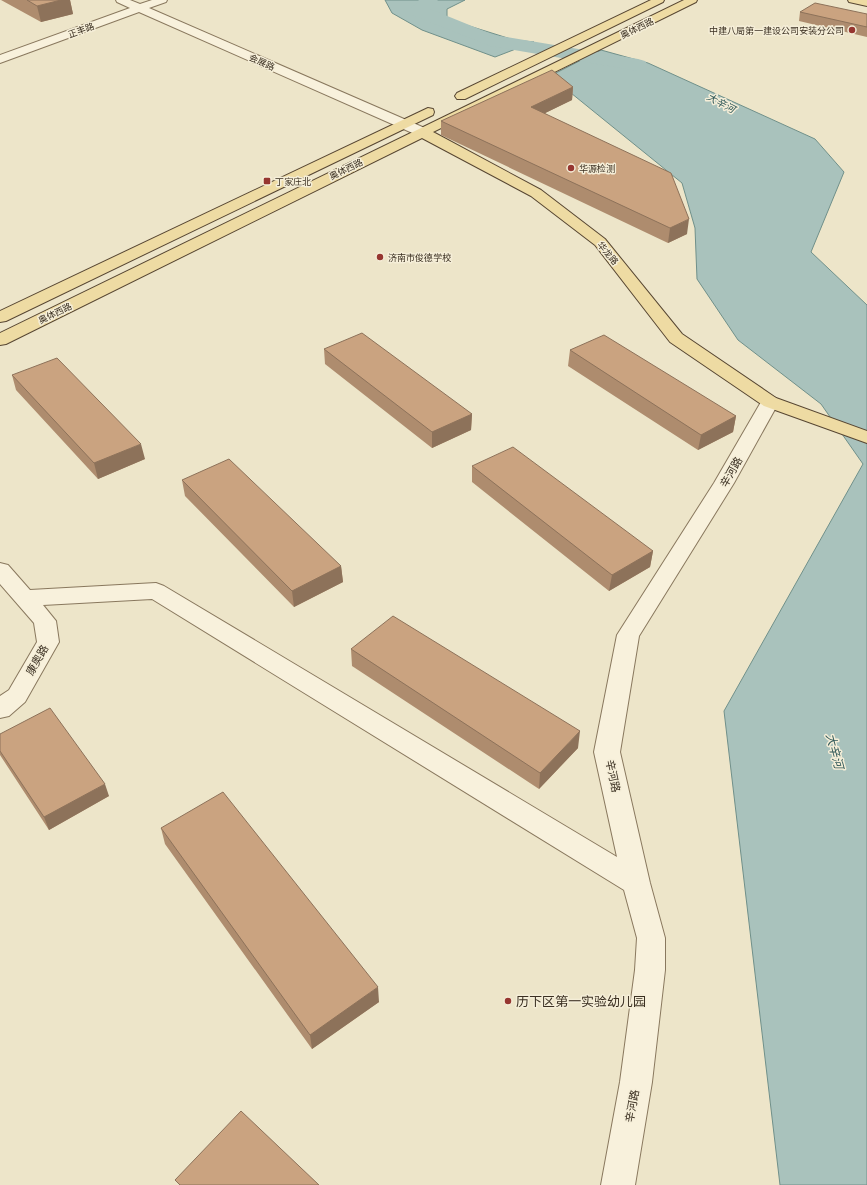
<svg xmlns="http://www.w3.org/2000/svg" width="867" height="1185" viewBox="0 0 867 1185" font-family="Lora,'Noto Sans SC',serif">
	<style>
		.water { fill: #a9c2bc; stroke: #70908a }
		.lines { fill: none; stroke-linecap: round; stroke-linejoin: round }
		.river { fill: #a9c2bc; fill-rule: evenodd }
		.minor-casing { stroke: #89785e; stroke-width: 2 }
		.major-casing { stroke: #574632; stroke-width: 2 }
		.minor { fill: #f8f1dc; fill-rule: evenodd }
		.major { fill: #eedba3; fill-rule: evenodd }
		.wall { fill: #ae8c6e }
		.shaded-wall { fill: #8d725a }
		.building { fill: #caa380; stroke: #8d725a }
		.poi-dot { fill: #963630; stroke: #f5eed8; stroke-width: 1.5 }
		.labels { text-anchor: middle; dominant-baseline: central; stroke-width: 3; stroke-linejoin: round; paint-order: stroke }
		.far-street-label { font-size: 9px; fill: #3a2f21; stroke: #f5eed8 }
		.far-poi-label { font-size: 9px; fill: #3a2f21; stroke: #f5eed8; text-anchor: start }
		.far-water-label { font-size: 10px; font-style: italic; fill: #315959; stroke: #f5eed8 }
		.street-label { font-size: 11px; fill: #3a2f21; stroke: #f5eed8 }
		.water-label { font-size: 12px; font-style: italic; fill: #315959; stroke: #f5eed8 }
		.near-poi-label { font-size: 13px; fill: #3a2f21; stroke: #f5eed8; text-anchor: start }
	</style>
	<rect width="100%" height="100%" fill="#ede5c9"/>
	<path class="water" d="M385,0h80l-18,9v10l67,21 20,2 -39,15 -73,-27 -30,-17z
		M601,50l47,13 167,76 29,33 -33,80 56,53v880h-87l-56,-474 139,-247 -42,-60 -83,-64 -41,-61 -2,-51 -13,-45 -132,-107z"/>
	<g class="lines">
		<path class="river" d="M419,0h19l-8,9 64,26 144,24 7,2 3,4 -3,4 -7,2 -148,-25 -78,-31 -3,-4z"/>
		<defs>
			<path id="minor" d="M116,0h14l10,4 12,-4h15l-1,2 -17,6 278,121 2,3 -2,3h-10l-278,-123 -139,51v-8l130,-47 -13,-6z
				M770,396l6,2 3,4 -45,81 -95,153 -19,116 30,131 15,55v32l-13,112 -17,103h-34l19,-103 15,-112 2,-32 -13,-48 -472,-291 -109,6 13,16 3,21 -34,60 -16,14 -9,2v-22l9,-6 28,-48 -3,-19 -34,-39v-21l8,2 22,25 126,-7 8,3 453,271 -23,-105 23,-117 97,-152 47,-81 3,-4z"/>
			<path id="major" d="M651,0h13l-1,2 -198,97h-8l-2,-3 2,-3z
				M684,0h13l-1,2 -263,130 108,58 64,49 77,95 94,64 91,33v12l-103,-37 -94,-64 -75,-97 -64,-49 -109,-58 -416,206 -6,1v-12z
				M848,0h19v6l-18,-4z
				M428,108l5,1 1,3 -1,3 -427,206 -6,1v-11z"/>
		</defs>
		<use href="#minor" class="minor-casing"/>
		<use href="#major" class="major-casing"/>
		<use href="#minor" class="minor"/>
		<use href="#major" class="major"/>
	</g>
	<path class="wall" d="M1,0h69l3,14 -32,8z
		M800,12l67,2v23l-68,-16z
		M573,87l-1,13 -27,13 142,121 -19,9 -227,-108v-14z
		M324,349l148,65 -1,16 -39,18 -107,-84z
		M570,350l166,66 -3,16 -35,18 -130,-84z
		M12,375l133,84 -47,20 -82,-89z
		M472,466l181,85 -3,16 -41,24 -137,-109z
		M182,480l159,86 2,16 -49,25 -109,-111z
		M351,649l227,99 -39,41 -187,-123z
		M0,734l109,62 -60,34 -49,-75z
		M161,828l218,174 -67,47 -147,-205z"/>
	<path class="shaded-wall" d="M61,0h9l3,14 -32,8 -4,-16z
		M573,87l-1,13 -41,20v-13z
		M689,219l-2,15 -19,9 2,-15z
		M472,414l-1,16 -39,18v-16z
		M736,416l-3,16 -35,18 3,-15z
		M141,444l4,15 -47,20 -4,-16z
		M653,551l-3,16 -41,24 3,-16z
		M341,566l2,16 -49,25 -2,-16z
		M580,731l-2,17 -39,41 1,-16z
		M105,784l4,12 -60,34 -5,-13z
		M378,987l1,15 -67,47 -2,-14z"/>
	<path class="building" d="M27,0h34l-24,6z
		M815,3l52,11v13l-67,-15z
		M552,70l21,17 -42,20 140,66 18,46 -19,9 -229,-107z
		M362,333l110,81 -40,18 -108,-83z
		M604,335l132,81 -35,19 -131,-85z
		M57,358l84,86 -47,19 -82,-88z
		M513,447l140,104 -41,24 -140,-109z
		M229,459l112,107 -49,25 -110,-111z
		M393,616l187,115 -40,42 -189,-124z
		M50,708l55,76 -61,33 -44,-66v-17z
		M223,792l155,195 -68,48 -149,-207z
		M241,1111l78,74h-139l-5,-5z"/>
	<g class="poi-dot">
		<circle cx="852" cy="30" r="4"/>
		<circle cx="571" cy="168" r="4"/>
		<rect x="263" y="177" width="8" height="8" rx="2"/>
		<circle cx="380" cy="257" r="4"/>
		<circle cx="508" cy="1001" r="4"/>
	</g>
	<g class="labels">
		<g class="far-street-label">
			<text transform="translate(637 28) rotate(-26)">奥体西路</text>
			<text transform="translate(81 30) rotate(-20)">正丰路</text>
			<text transform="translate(262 62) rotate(24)">会展路</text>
			<text transform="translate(346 169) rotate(-26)">奥体西路</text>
			<text transform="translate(608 253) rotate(50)">华龙路</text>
			<text transform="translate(55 313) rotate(-26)">奥体西路</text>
		</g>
		<g class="far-poi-label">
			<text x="844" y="30" text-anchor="end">中建八局第一建设公司安装分公司</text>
			<text x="579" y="168">华源检测</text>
			<text x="275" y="181">丁家庄北</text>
			<text x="388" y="257">济南市俊德学校</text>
		</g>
		<g class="far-water-label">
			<text transform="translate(721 103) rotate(28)">大辛河</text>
		</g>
		<g class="street-label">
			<text transform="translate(731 472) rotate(-60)">辛河路</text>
			<text transform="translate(37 660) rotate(-60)">康奥路</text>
			<text transform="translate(613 776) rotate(78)">辛河路</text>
			<text transform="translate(632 1106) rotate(-80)">辛河路</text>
		</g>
		<g class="water-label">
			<text transform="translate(835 751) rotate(75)">大辛河</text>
		</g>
		<g class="near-poi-label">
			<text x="516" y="1001">历下区第一实验幼儿园</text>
		</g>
	</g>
</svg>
